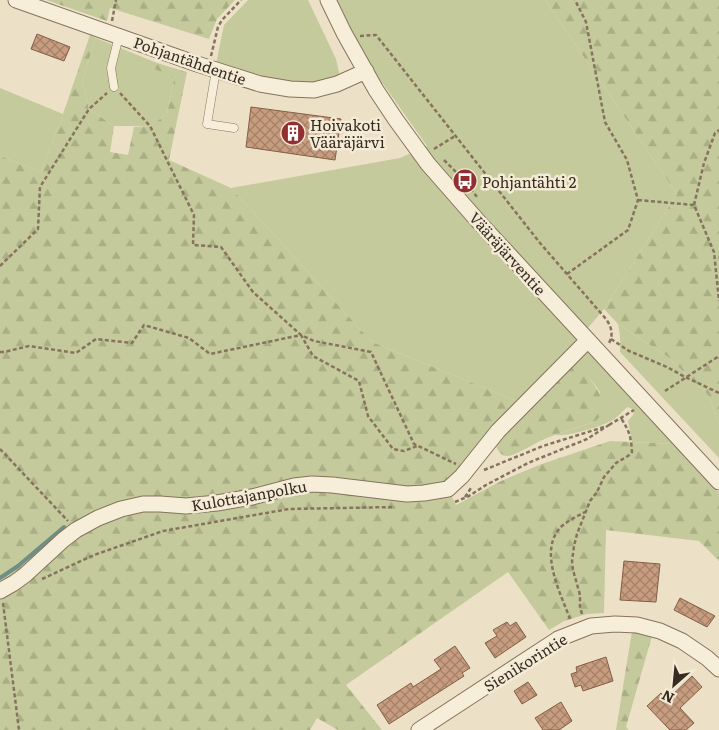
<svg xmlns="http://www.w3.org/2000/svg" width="719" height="730" viewBox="0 0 719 730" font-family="Literata,serif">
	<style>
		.grass { fill: #c4ca9b }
		.forest { fill: url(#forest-firs) }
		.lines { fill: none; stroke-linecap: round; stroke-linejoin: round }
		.stream { stroke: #6f8e86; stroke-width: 4 }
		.building { fill: url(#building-cross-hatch); stroke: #845e44 }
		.lane-casing { stroke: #86735d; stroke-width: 9 }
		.street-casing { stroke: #86735d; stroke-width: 17 }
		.path { stroke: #86735d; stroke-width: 2.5; stroke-dasharray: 4 2.5; stroke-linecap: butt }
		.lane { stroke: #f7eed9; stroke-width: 8 }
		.street { stroke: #f7eed9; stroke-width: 15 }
		.labels { text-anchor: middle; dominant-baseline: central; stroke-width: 5; stroke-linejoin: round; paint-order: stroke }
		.street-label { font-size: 15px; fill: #382b20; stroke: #f4ebd6 }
		.poi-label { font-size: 15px; fill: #382b20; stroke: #f4ebd6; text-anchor: start }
	</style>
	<defs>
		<pattern id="forest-firs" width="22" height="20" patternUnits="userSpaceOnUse" patternTransform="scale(1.25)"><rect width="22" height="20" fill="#c4ca9b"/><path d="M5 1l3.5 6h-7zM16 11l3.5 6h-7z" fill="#a9ae85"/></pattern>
		<pattern id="building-cross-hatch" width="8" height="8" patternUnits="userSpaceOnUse" patternTransform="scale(1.25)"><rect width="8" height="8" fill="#c89d7f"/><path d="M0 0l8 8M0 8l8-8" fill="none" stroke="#a38068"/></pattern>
	</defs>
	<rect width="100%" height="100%" fill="#ece1c7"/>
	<path class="grass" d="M248,0h60l28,59 4,18c-9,2 -18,5 -27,6 -33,3 -66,-9 -97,-19l8,-39z
		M335,0h210l132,194 -73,115 -32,38 -55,54 -145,-59 -141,-154 169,-30 27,-12 -51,-72z
		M96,38l61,25 -1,6 18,10 -7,35 -17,12h-36l-25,-17 -7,-29z
		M0,88l63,26 -22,58 -41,-16z
		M618,324l50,33 40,38 11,28v35l-99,-106v-16z
		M586,352l3,1 85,91 -42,-2 -4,-21 5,-6 1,-3 -2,-3 -4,-2c-6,4 -10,10 -15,13 -12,7 -46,17 -58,15l39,-13 6,-30 -8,-11 -20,-18 12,-10z"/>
	<path class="forest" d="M46,0h189l-18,19 -8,20 -99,-31 -3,13z
		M545,0h174v423l-11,-28 -40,-38 -50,-33 -14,-15 73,-115z
		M90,35l6,3 -14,42 7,29 25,17 -4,26 18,3 6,-28 16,-1 17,-12 7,-35 -19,-10 2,-6 30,9 -18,88 62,28 141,154 145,59 -27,28 -41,62 7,14 45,-24 38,-16 71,-24 64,3 45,49v68l-20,-20 -93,-11 -2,83 -17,1 -23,7 -15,9 -41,-58 -162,113 36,45h-44l-21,-12 -7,12h-310v-574l41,16 22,-58z
		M572,363c16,10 45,43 22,59 -18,6 -35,11 -52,18 -8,4 -27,16 -35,16 -7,0 -11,-8 -12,-14z
		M632,631l20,5 -26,91 3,3h-13z"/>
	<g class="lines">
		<path class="stream" d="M0,578l18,-12 46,-39"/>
	</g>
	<path class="building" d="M37,34l33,13 -6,14 -33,-12z
		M251,107l90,12 -6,41 -89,-13z
		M624,561l36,3 -4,38 -36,-2z
		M680,598l35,18 -8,11 -33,-17z
		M507,622l3,4 6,-4 10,15 -31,21 -10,-15 12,-7 -4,-6z
		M455,646l15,22 -8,5 2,3 -75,48 -12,-19 34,-22 2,4 28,-18 -7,-9z
		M606,657l7,24 -30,10 -2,-6 -6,2 -4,-13 6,-2 -1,-5z
		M692,676l10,11 -22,21 14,15 -8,7h-16l-23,-24 14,-13 6,7z
		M528,682l9,13 -15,9 -8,-13z
		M561,702l11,19 -13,9h-16l-8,-12z"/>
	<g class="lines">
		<defs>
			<path id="lane" d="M216,70l-9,54 27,4
				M114,87l-3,-19 8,-32"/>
			<path id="street" d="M16,0l181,64 63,20 30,5 24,1 23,-6 29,-13
				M328,0l16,33 32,57 20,30 32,44 49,56 242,262
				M0,591l14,-8 11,-8 38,-35 13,-10 22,-12 23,-9 22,-5h17l26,2 31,-3 35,-6 42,-11 18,-2 20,1 75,9 17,-1 24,-4 14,-13 36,-45 90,-91
				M419,730l139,-91 33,-13 24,-2 22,1 23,6 22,10 25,17 12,11"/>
		</defs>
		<use href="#lane" class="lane-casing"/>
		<use href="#street" class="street-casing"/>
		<path class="path" d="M112,21l4,-21
			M360,36l16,-1 164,208 66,76c5,7 8,15 3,24
			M211,56l7,-29 4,-7 19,-20
			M120,93l30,33 44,89 -1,30 28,2 32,45 48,43 13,6 57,11 43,92 42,20
			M434,149l21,-13
			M444,160l21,21 12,16
			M638,200l56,5 20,47 5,49
			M694,205l10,-42 11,-30 4,-3
			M0,266l38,-37 2,-42 49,-78 18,-16
			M567,274l61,-44 10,-30 -11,-40 -22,-38 -19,-100 -11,-22
			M611,339l18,12 38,16 18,10 34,16
			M0,352h4l25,-6 47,7 20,-14 36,4 12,-18 45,13 21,16 91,-19 12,21 46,25 9,35 25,33 11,2 13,-5
			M665,391l54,-35
			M609,425l25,-15
			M0,449l68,72
			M484,470l59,-24 61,-19
			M465,497l6,-9
			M455,502l14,-6 17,-11 42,-22 59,-24 22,-14
			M42,579l52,-24 69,-24 126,-22 106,-2
			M3,603l16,127
			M582,614l-2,-7v-12l-7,-25 -1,-9 2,-15 3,-12 13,-33 7,-9 7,-15 12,-14 12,-7 4,-4c-1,-16 -3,-21 -11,-34
			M570,619c-9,-25 -33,-70 -8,-93 7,-6 16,-10 23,-14"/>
		<use href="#lane" class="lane"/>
		<use href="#street" class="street"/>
	</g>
	<defs>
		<symbol id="building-disc" viewBox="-11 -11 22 22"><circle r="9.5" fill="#923031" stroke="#f4ebd6"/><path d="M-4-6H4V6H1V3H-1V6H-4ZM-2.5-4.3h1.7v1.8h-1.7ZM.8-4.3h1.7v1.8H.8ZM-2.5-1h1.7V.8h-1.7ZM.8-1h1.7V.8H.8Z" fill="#fff"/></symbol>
		<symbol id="bus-disc" viewBox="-11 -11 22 22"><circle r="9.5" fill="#923031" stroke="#f4ebd6"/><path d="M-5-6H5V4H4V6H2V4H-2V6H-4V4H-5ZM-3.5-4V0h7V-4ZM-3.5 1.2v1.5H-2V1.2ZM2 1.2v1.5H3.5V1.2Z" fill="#fff"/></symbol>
	</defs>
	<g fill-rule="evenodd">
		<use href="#building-disc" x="279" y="119" width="28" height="28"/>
		<use href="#bus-disc" x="451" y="167" width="28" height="28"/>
	</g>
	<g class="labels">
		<g class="street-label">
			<text transform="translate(190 60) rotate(19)">Pohjantähdentie</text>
			<text transform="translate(508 253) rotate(48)">Vääräjärventie</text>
			<text transform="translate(249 495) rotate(-10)">Kulottajanpolku</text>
			<text transform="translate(525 662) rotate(-32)">Sienikorintie</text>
		</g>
		<g class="poi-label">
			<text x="310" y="124">Hoivakoti<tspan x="310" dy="17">Vääräjärvi</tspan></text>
			<text x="482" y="181">Pohjantähti 2</text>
		</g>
	</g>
	<g transform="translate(674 685) rotate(207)" stroke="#f4ebd6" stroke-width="4" paint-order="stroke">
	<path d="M0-4L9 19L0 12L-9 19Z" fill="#382b20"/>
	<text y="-8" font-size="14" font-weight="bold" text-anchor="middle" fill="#382b20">N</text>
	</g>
</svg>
